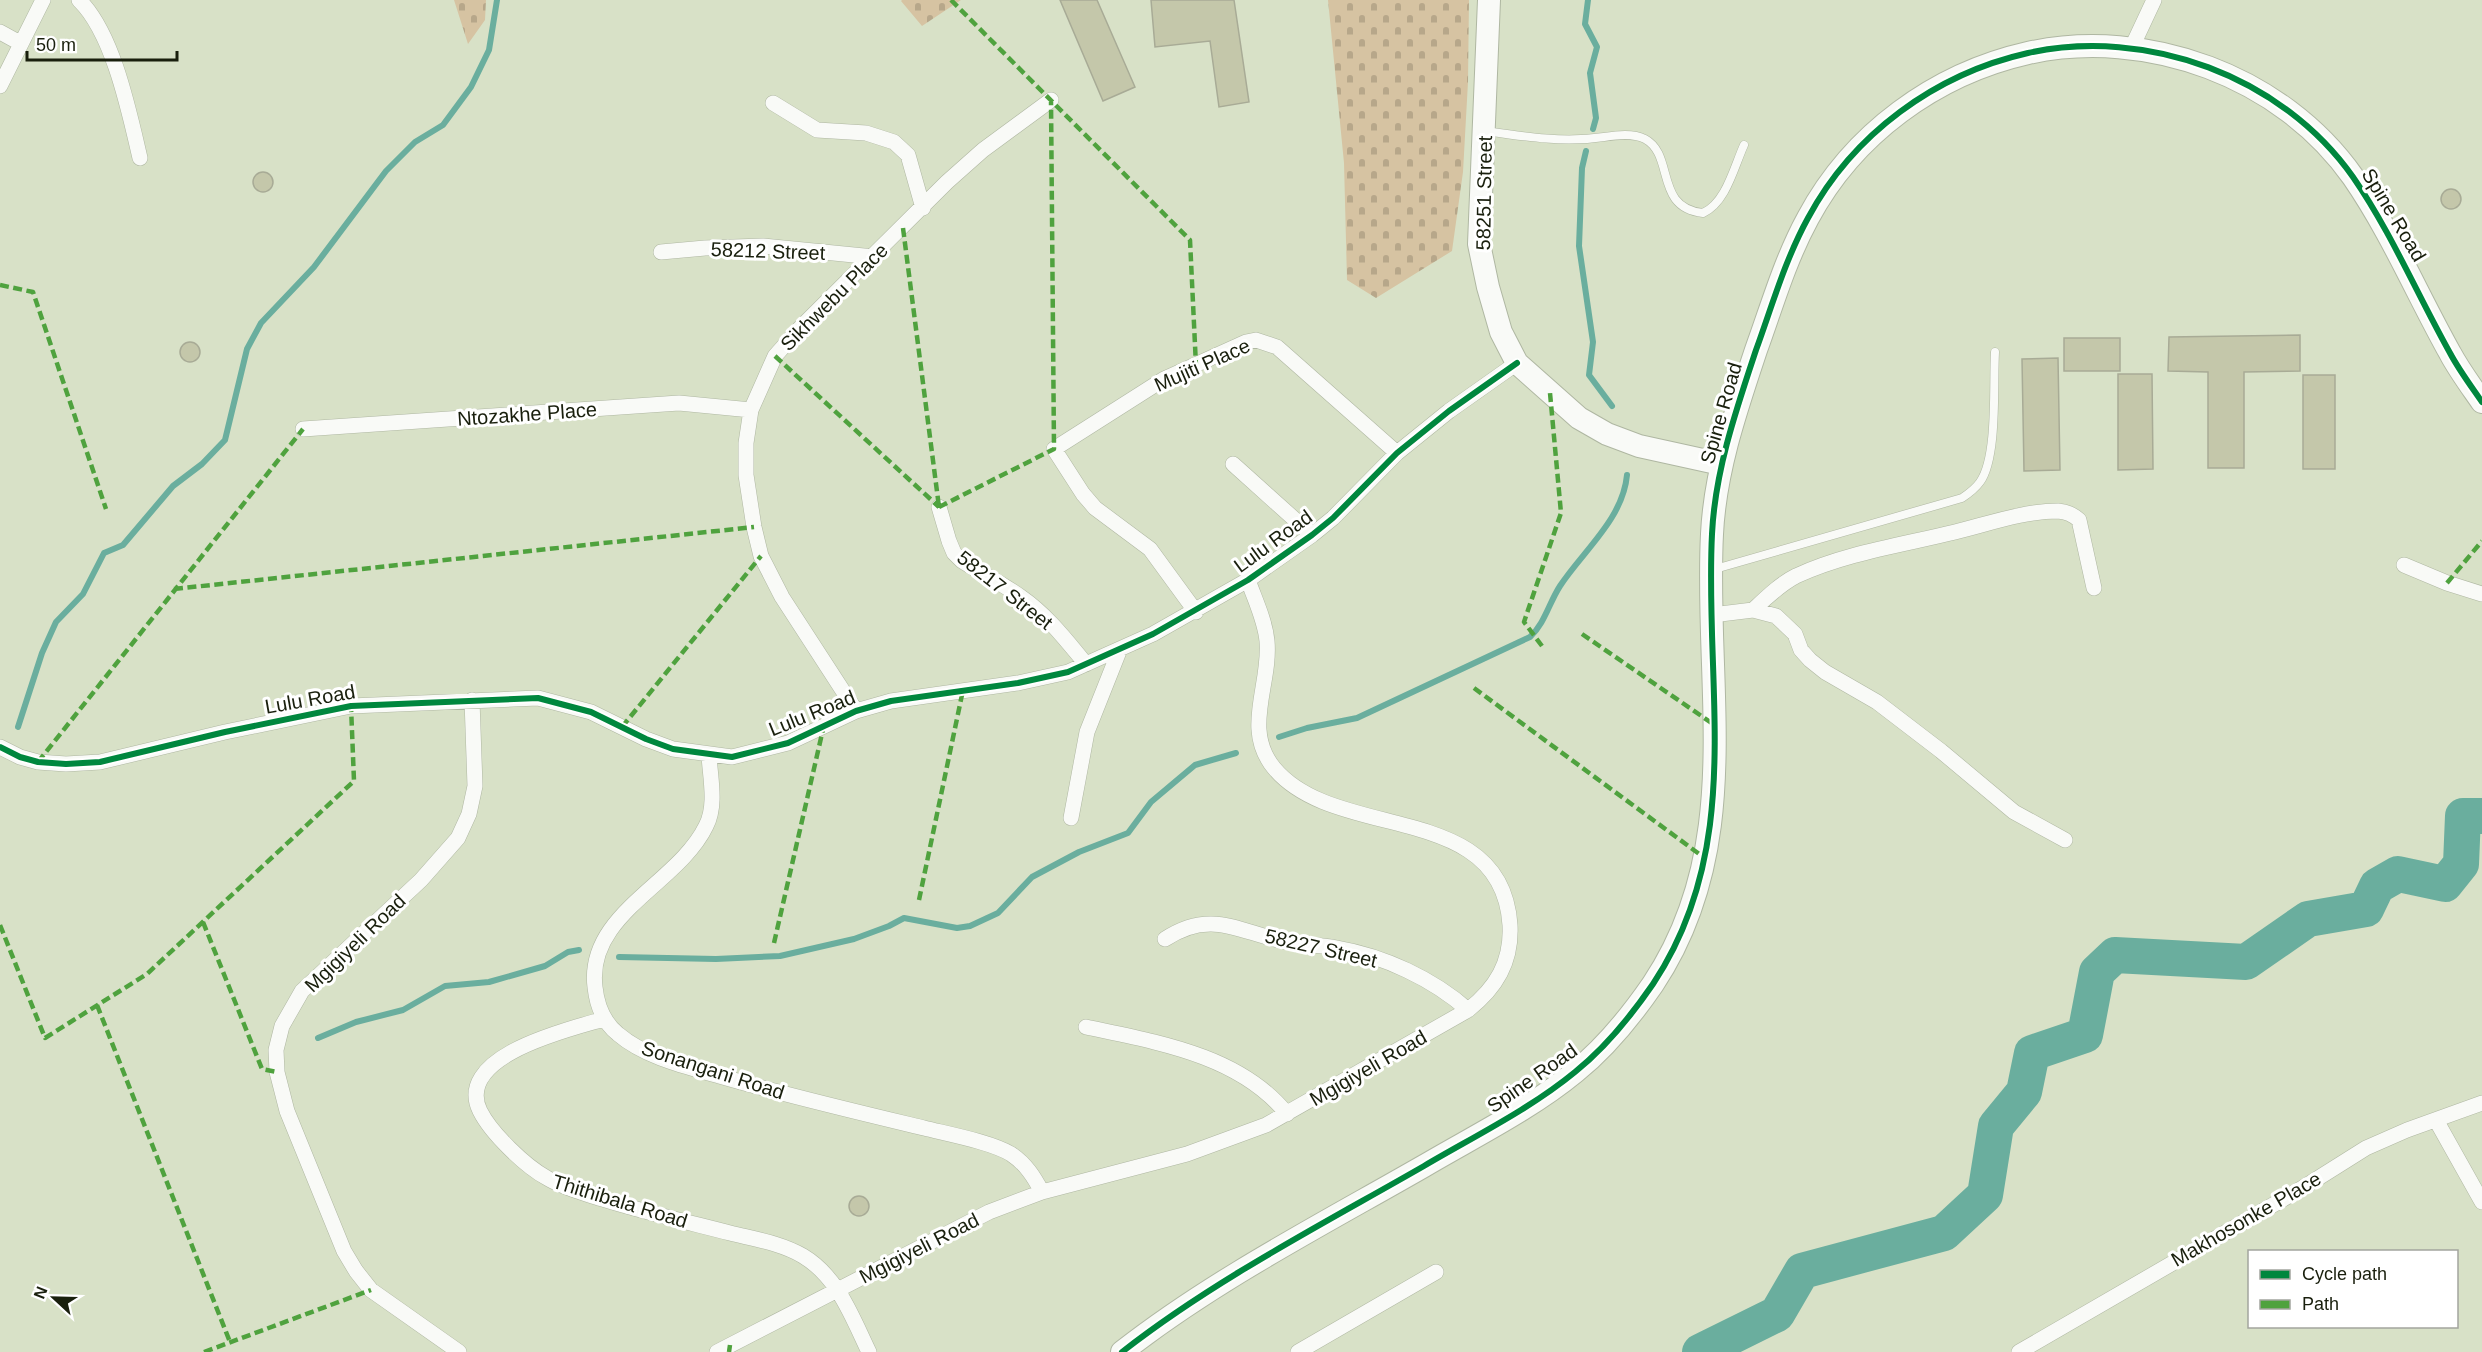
<svg xmlns="http://www.w3.org/2000/svg" width="2482" height="1352" viewBox="0 0 2482 1352" font-family="Arial,sans-serif">
	<style>
		.cemetery { fill: url(#cemetery-stones) }
		.lines { fill: none; stroke-linecap: round; stroke-linejoin: round }
		.stream { stroke: #6aae9e; stroke-width: 6 }
		.river { stroke: #6aae9e; stroke-width: 36 }
		.building { fill: #c4c7aa; stroke: #a8ab96; stroke-width: 1.5 }
		.lane-casing { stroke: #afb7a2; stroke-width: 9 }
		.street-casing { stroke: #afb7a2; stroke-width: 16 }
		.secondary-casing { stroke: #afb7a2; stroke-width: 24 }
		.lane { stroke: #f9faf7; stroke-width: 8 }
		.street { stroke: #f9faf7; stroke-width: 15 }
		.secondary { stroke: #f9faf7; stroke-width: 22 }
		.quiet { stroke: #4fa23e; stroke-width: 4.5; stroke-dasharray: 9 4.5; stroke-linecap: butt }
		.cycleway-casing { stroke: #fff; stroke-width: 10 }
		.cycleway { stroke: #00873e; stroke-width: 6 }
		.labels { text-anchor: middle; dominant-baseline: central; stroke-width: 6; stroke-linejoin: round; paint-order: stroke }
		.street-label { font-size: 20px; fill: #191f0d; stroke: #fff }
	</style>
	<defs>
		<pattern id="cemetery-stones" width="16" height="16" patternUnits="userSpaceOnUse" patternTransform="scale(1.5)"><rect width="16" height="16" fill="#d6c3a2"/><path d="M2 7V4a2 2 0 0 1 4 0v3zM10 15v-3a2 2 0 0 1 4 0v3z" fill="#b7a78a"/></pattern>
	</defs>
	<rect width="100%" height="100%" fill="#d8e1c7"/>
	<path class="cemetery" d="M454,0h32l-1,20 -17,24z
		M902,0h59l-39,26 -21,-25z
		M1328,0h141l-1,82 -5,90 -11,79 -76,47 -29,-18 -3,-117z"/>
	<g class="lines">
		<path class="stream" d="M1588,0l-3,24 12,23 -7,26 6,45 -3,11
			M1586,151l-4,17 -3,78 14,96 -4,33 23,31
			M18,727l24,-74 14,-31 27,-28 21,-41 19,-8 50,-59 29,-22 23,-24 22,-91 14,-26 53,-56 72,-96 29,-29 28,-17 28,-38 18,-37 8,-50
			M1279,737l28,-9 50,-10 173,-81c15,-14 19,-34 30,-51 23,-35 63,-67 67,-111
			M619,957l97,2 64,-3 74,-17 35,-13 15,-8 53,10 13,-2 28,-13 34,-36 47,-25 49,-19 23,-31 44,-37 41,-12
			M318,1038l38,-16 47,-12 42,-24 44,-4 56,-16 23,-14 11,-2"/>
		<path class="river" d="M1700,1352l77,-38 25,-43 142,-38 41,-38 11,-69 28,-34 8,-39 53,-18 12,-63 18,-17 131,7 62,-43 58,-10 11,-23 21,-12 47,10 16,-20 2,-48h19"/>
	</g>
	<path class="building" d="M1060,0h37l38,87 -32,14z
		M1151,0h83l15,102 -30,5 -9,-66 -55,6z
		M253 182a10 10 0 1 1 20 0a10 10 0 1 1-20 0Z
		M2441 199a10 10 0 1 1 20 0a10 10 0 1 1-20 0Z
		M2300,335v36l-56,1v96h-36v-96l-40,-1 1,-34z
		M2064,338h56v33h-56z
		M180 352a10 10 0 1 1 20 0a10 10 0 1 1-20 0Z
		M2058,358l2,112 -36,1 -2,-112z
		M2118,374h34l1,95 -35,1z
		M2303,375h32v94h-32z
		M849 1206a10 10 0 1 1 20 0a10 10 0 1 1-20 0Z"/>
	<g class="lines">
		<defs>
			<path id="lane" d="M1486,131c40,6 78,12 118,6 13,-2 29,-4 41,2 30,16 9,69 58,74 23,-10 31,-46 41,-68
				M1715,569l247,-71c6,-4 13,-9 18,-16 18,-25 13,-98 15,-130"/>
			<path id="street" d="M79,0c34,33 50,111 61,158
				M0,32l20,11
				M2132,47l22,-47
				M0,86l43,-86
				M773,103l44,27 49,3 28,9 14,13 15,53
				M661,252l44,-4 58,-2 111,11
				M303,429l376,-26 72,7
				M1233,464l79,71
				M939,507l10,34 5,12 8,8c19,12 41,23 59,36 26,18 45,43 65,67
				M2404,565l43,18 35,11
				M1753,610c13,-12 27,-26 43,-34 50,-23 106,-31 159,-44 33,-8 69,-21 103,-21 9,1 14,3 21,9l15,68
				M1196,612l-46,-63 -55,-41 -12,-14 -29,-45 110,-70 82,-37 10,-2 21,7 120,106
				M1712,615l41,-5 23,6 19,18 6,16 9,10 15,12 52,30 64,49 73,61 51,28
				M856,711l-74,-114 -21,-41 -7,-29 -8,-52v-32l5,-33 24,-54 24,-27 148,-147 36,-32 68,-50
				M0,747l20,10 18,5 28,2 34,-2 125,-30 126,-26 187,-8 53,14 55,27 27,10 59,8 56,-14 68,-32 35,-10 127,-18 50,-11 85,-38 95,-54 64,-45 21,-17 64,-65 52,-42 68,-48
				M709,755c1,22 8,50 -3,71 -28,58 -120,88 -111,161 2,19 8,35 23,47 28,24 70,33 105,43 66,19 134,35 201,51 24,6 67,14 87,26 15,10 23,23 31,38
				M1071,818l16,-86 33,-83
				M1165,939c47,-31 75,-6 122,3 17,3 34,3 50,6 47,8 96,31 131,62
				M604,1019c-34,10 -151,37 -124,92 11,22 45,55 67,67 16,10 37,15 55,21 42,13 85,23 128,34 24,6 51,10 73,23 35,21 49,61 66,96
				M1086,1027c70,15 154,28 201,87
				M2436,1120l46,82
				M459,1352l-88,-62 -15,-19 -12,-20 -57,-140 -10,-39 -1,-22 6,-24 20,-35 119,-111 37,-42 11,-24 6,-28 -3,-86
				M717,1352l272,-140 53,-20 145,-38 79,-29 202,-115c28,-22 44,-48 42,-85 -8,-126 -174,-82 -236,-157 -32,-39 -3,-83 -7,-127 -2,-21 -12,-41 -19,-61
				M1298,1352l138,-80
				M2019,1352l285,-165 62,-39 41,-18 75,-27"/>
			<path id="secondary" d="M1489,0l-10,244 9,43 13,45 16,31 62,55 28,16 32,12 82,18
				M1122,1352c92,-72 201,-128 302,-186 51,-30 106,-57 151,-94 30,-24 56,-56 78,-88 93,-140 51,-296 59,-450 3,-63 24,-124 44,-184 16,-44 29,-90 52,-132 45,-84 127,-144 220,-165 119,-26 254,23 325,124 38,55 64,117 97,176 9,17 21,33 32,49"/>
		</defs>
		<use href="#lane" class="lane-casing"/>
		<use href="#street" class="street-casing"/>
		<use href="#secondary" class="secondary-casing"/>
		<use href="#lane" class="lane"/>
		<use href="#street" class="street"/>
		<use href="#secondary" class="secondary"/>
		<path class="quiet" d="M951,0l239,240 6,126
			M903,228l36,279
			M0,285l33,7 73,217
			M775,356l164,151
			M939,507l115,-58 -3,-349
			M2447,583l35,-42
			M174,589l580,-62
			M1582,634l134,92
			M1542,646l-18,-24 37,-109 -11,-120
			M1474,688l232,171
			M622,727l139,-171
			M38,762l265,-333
			M919,900l44,-210
			M203,922l59,147 15,3
			M0,925l45,113 102,-64 207,-193 -3,-75
			M774,943l50,-218
			M97,1005l133,337
			M204,1352l167,-62
			M729,1352l1,-7"/>
		<defs>
			<path id="cycleway" d="M0,747l20,10 18,5 28,2 34,-2 125,-30 126,-26 187,-8 53,14 55,27 27,10 59,8 56,-14 68,-32 35,-10 127,-18 50,-11 85,-38 95,-54 64,-45 21,-17 64,-65 52,-42 68,-48
				M1122,1352c92,-72 201,-128 302,-186 51,-30 106,-57 151,-94 30,-24 56,-56 78,-88 93,-140 51,-296 59,-450 3,-63 24,-124 44,-184 16,-44 29,-90 52,-132 45,-84 127,-144 220,-165 119,-26 254,23 325,124 38,55 64,117 97,176 9,17 21,33 32,49"/>
		</defs>
		<use href="#cycleway" class="cycleway-casing"/>
		<use href="#cycleway" class="cycleway"/>
	</g>
	<g class="labels">
		<g class="street-label">
			<text transform="translate(1484 193) rotate(-89)">58251 Street</text>
			<text transform="translate(2394 215) rotate(59)">Spine Road</text>
			<text transform="translate(768 251) rotate(2)">58212 Street</text>
			<text transform="translate(834 297) rotate(-45)">Sikhwebu Place</text>
			<text transform="translate(1202 365) rotate(-24)">Mujiti Place</text>
			<text transform="translate(1721 413) rotate(-74)">Spine Road</text>
			<text transform="translate(527 414) rotate(-4)">Ntozakhe Place</text>
			<text transform="translate(1273 541) rotate(-36)">Lulu Road</text>
			<text transform="translate(1005 590) rotate(38)">58217 Street</text>
			<text transform="translate(310 699) rotate(-10)">Lulu Road</text>
			<text transform="translate(812 713) rotate(-22)">Lulu Road</text>
			<text transform="translate(355 943) rotate(-44)">Mgigiyeli Road</text>
			<text transform="translate(1321 948) rotate(13)">58227 Street</text>
			<text transform="translate(1368 1068) rotate(-30)">Mgigiyeli Road</text>
			<text transform="translate(713 1070) rotate(18)">Sonangani Road</text>
			<text transform="translate(1532 1078) rotate(-35)">Spine Road</text>
			<text transform="translate(620 1201) rotate(17)">Thithibala Road</text>
			<text transform="translate(2246 1219) rotate(-30)">Makhosonke Place</text>
			<text transform="translate(919 1248) rotate(-27)">Mgigiyeli Road</text>
		</g>
	</g>
	<rect x="2248" y="1250" width="210" height="78" fill="#ffffff" stroke="#a3a59e" stroke-width="1.5"/>
	<rect x="2260" y="1270" width="30" height="9" fill="#00873e" stroke="#a3a59e" stroke-width="1.5"/>
	<text x="2302" y="1280" font-size="18" fill="#191f0d">Cycle path</text>
	<rect x="2260" y="1300" width="30" height="9" fill="#4fa23e" stroke="#a3a59e" stroke-width="1.5"/>
	<text x="2302" y="1310" font-size="18" fill="#191f0d">Path</text>
	<g transform="translate(54 1298) rotate(292)" stroke="#ffffff" stroke-width="4.5" paint-order="stroke">
	<path d="M0-4.5L10 22L0 15L-10 22Z" fill="#191f0d"/>
	<text y="-9" font-size="16" font-weight="bold" text-anchor="middle" fill="#191f0d">N</text>
	</g>
	<path d="M27 51v9h150v-9" fill="none" stroke="#191f0d" stroke-width="3"/>
	<text x="36" y="51" font-size="18" fill="#191f0d" stroke="#ffffff" stroke-width="4.5" paint-order="stroke">50 m</text>
</svg>
